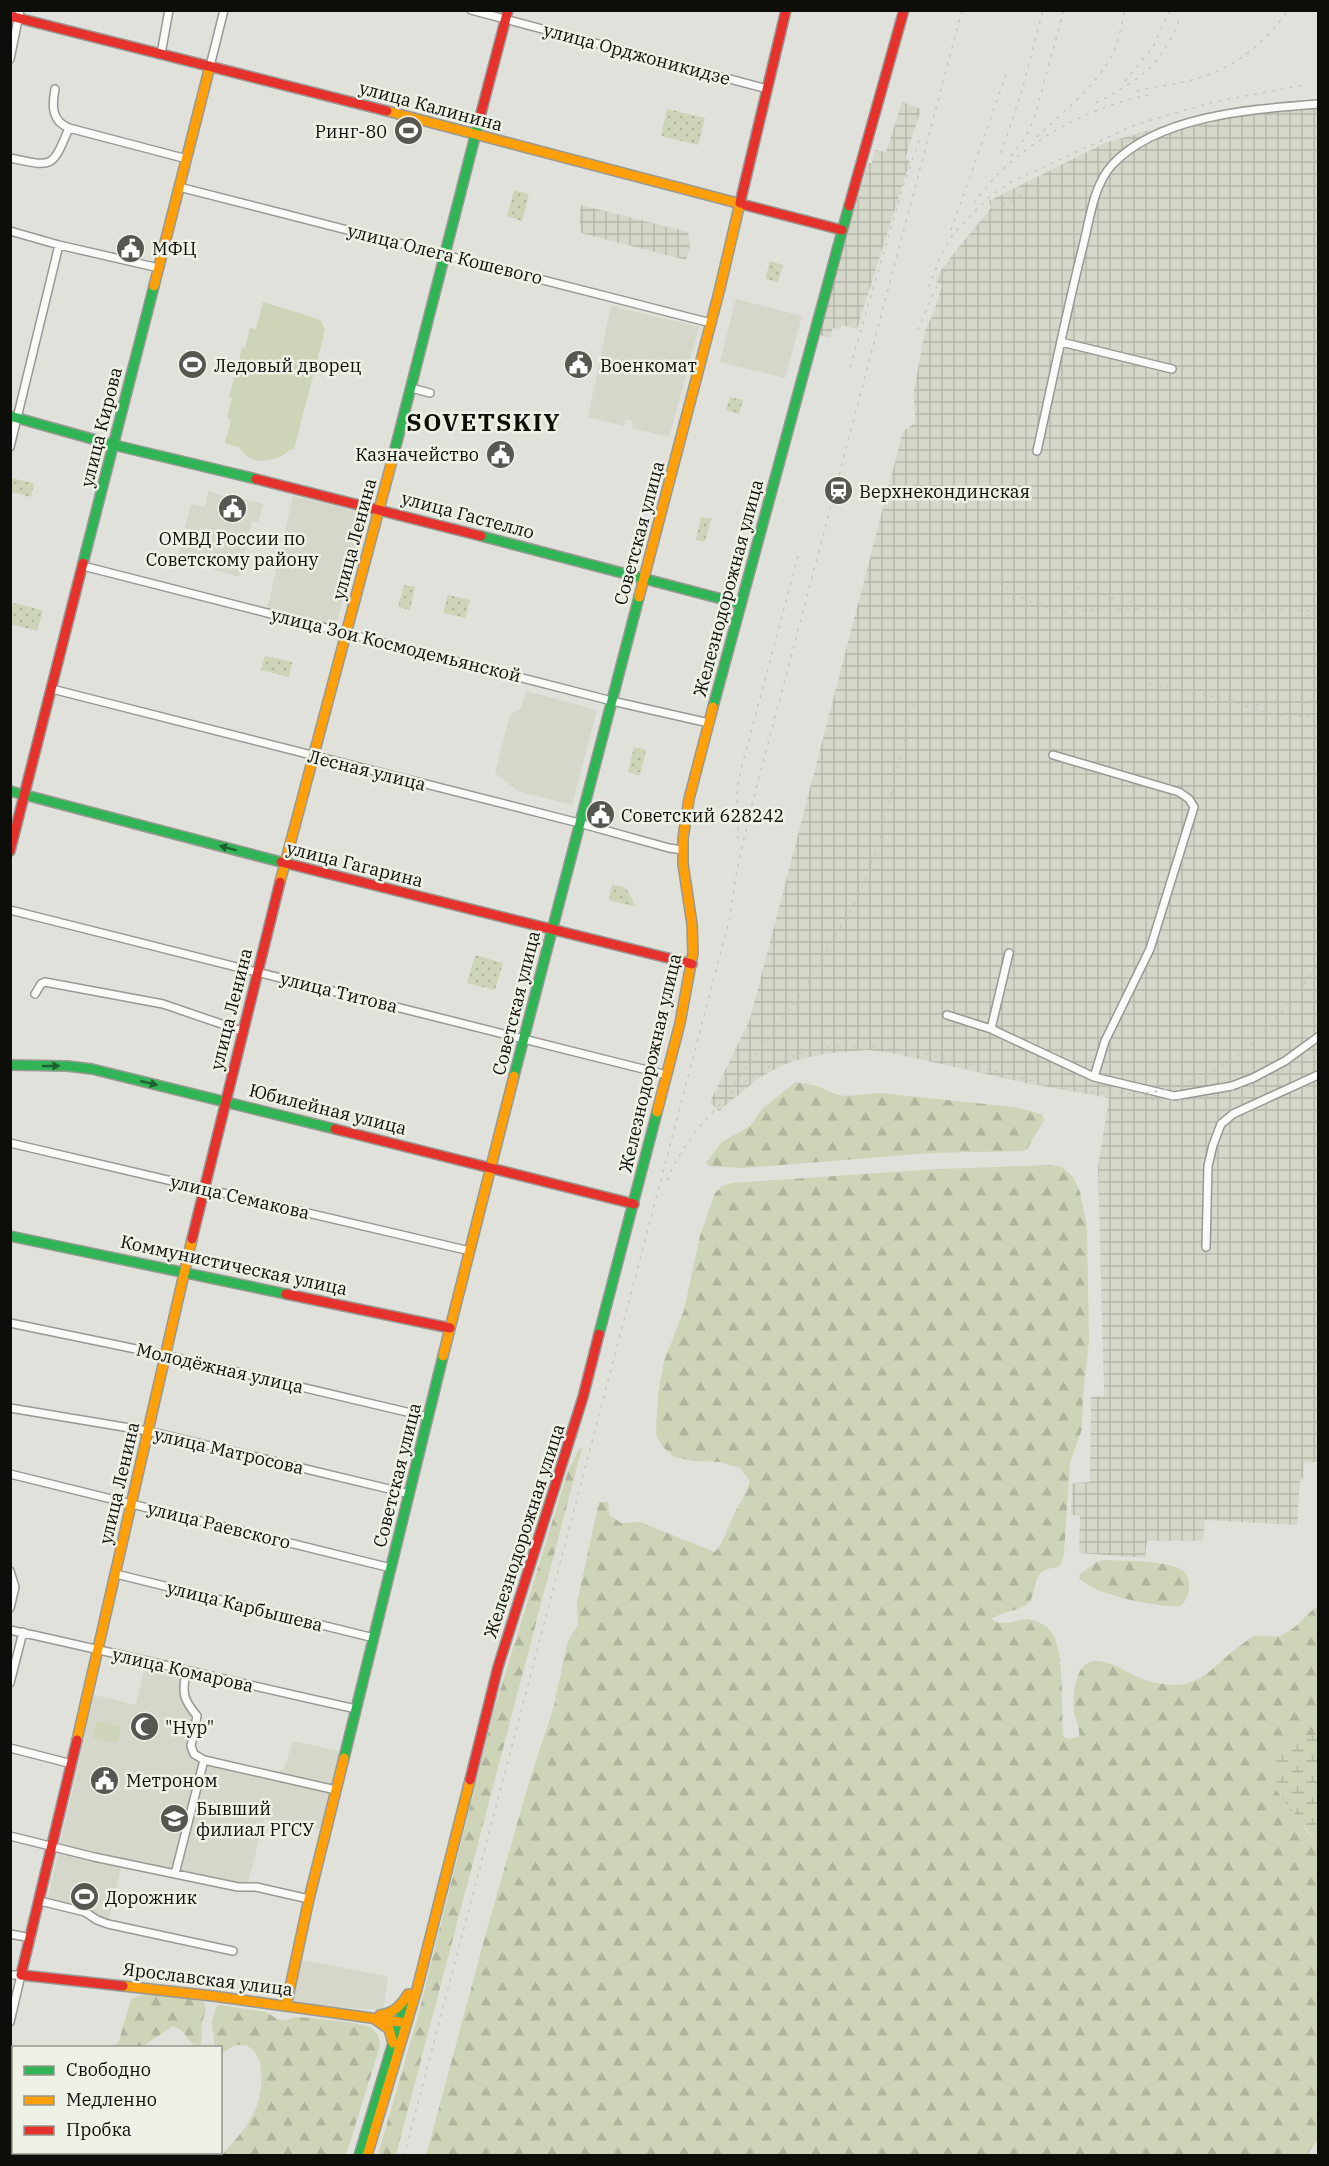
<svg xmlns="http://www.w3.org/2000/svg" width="1329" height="2166" viewBox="0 0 1329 2166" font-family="'IBM Plex Serif',serif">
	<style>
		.built { fill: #d4d7c9 }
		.industrial { fill: url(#industrial-grid) }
		.forest { fill: url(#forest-firs) }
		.wetland { fill: url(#wetland-marsh) }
		.park { fill: url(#park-dots) }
		.pitch { fill: #ced4b8 }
		.water { fill: #c5ce9b }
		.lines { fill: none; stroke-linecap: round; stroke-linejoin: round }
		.street-casing { stroke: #989994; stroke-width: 10 }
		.fast-casing { stroke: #989994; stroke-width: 12 }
		.slow-casing { stroke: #989994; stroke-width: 12 }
		.jam-casing { stroke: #989994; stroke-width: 12 }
		.street { stroke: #fafaf9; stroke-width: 7 }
		.fast { stroke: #30b455; stroke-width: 9 }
		.slow { stroke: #ff9f0a; stroke-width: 9 }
		.jam { stroke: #e5322d; stroke-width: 9 }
		.rail { stroke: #c6c7c5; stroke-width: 1.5; stroke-dasharray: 3 6; stroke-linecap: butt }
		.oneway { fill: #1e602f }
		.labels { text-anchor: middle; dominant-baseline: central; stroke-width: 5; stroke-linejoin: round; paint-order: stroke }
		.street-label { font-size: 18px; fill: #0d0d09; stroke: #eef1e5 }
		.poi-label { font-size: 18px; fill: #0d0d09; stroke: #eef1e5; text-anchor: start }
		.district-label { font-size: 24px; font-weight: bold; letter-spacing: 1.5px; fill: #0d0d09; stroke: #eef1e5 }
	</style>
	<defs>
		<pattern id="industrial-grid" width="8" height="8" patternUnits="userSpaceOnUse" patternTransform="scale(1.5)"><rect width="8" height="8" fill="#d4d7c9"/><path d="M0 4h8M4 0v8" fill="none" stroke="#b5b7ab"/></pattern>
		<pattern id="forest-firs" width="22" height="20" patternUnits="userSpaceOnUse" patternTransform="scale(1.5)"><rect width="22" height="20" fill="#ced4b8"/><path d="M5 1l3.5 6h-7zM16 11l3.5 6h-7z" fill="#b0b59d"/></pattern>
		<pattern id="wetland-marsh" width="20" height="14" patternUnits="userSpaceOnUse" patternTransform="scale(1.5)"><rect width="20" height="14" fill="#ced4b8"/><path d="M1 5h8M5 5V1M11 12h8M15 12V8" fill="none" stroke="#b0b59d"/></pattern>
		<pattern id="park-dots" width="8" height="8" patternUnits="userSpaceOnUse" patternTransform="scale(1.5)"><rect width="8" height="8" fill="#ced4b8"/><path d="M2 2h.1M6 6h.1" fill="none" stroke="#b0b59d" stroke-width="1.8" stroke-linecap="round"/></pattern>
	</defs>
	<rect width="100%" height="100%" fill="#e0e1da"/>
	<path class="built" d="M736,299l66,17 -17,62 -65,-16z
		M611,306l88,21 -30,110 -37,-9 1,-7 -7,-2 -2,7 -36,-9z
		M208,491l27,9 3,-2 25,6 -5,18 -6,-1 -13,56 -62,-18 14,-55 14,3z
		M293,496l72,17 -29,113 -69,-16z
		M526,691l71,19 -25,95 -54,-14 -23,-18 15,-58 11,-7z
		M146,1661l40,10 -3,21 13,22 -4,37 13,6 69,16 10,-4 9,-28 47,10 -19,78 -57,-10 -17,68 -125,-23 -14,60 -61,-22 47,-207 42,10z
		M300,1960l88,16 -5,34 -64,-4 -27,-5z"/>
	<path class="industrial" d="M1318,100v1362h-14l-1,15 -3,4 -3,44 -92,-5 -2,21h-56l-2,17 -66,-5 1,-37 -9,-1 1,-32 18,-1 1,-85 13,-1 -6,-230 11,-68 -83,-15 -134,-30 -24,-3 -41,3 -37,9 -30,15 -41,34 -9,-9 40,-83 153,-588 12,-8 -1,-33 11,-59 9,-19 8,-27 -6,-4 7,-14 48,-59 -2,-7 116,-58 102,-30 38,-8z
		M902,102l19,7 -16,50 5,2 -53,168 -15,-4 -2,4 -7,-1 -3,10 -11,-3 30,-104 -2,-1 1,-5h2l18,-62h4l3,-13 11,2z
		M581,205l107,27 2,16 -4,12 -105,-27 -2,-17z
		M174,1719l11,3 -3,13 -11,-2z"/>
	<path class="forest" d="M796,1082l21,4 21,9 9,1 33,-3 133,14 29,7 2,6 -17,29 -5,2 -90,2 -190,15 -33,-2 -3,-3 16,-21 28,-16 13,-18z
		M1053,1165l9,2 11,10 7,15 7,35 2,115 -6,52 -1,35 -12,34 -6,90c-4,23 -10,10 -22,19 -10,8 -5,25 -16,33 -7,5 -24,7 -35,14 13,10 25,-2 40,1 9,2 18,6 22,15 12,21 8,75 10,101l6,3 10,-2c1,-12 -4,-16 -5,-26 -1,-15 0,-38 12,-47 14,-12 45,12 59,16 8,3 19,4 27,5 31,1 46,-24 69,-40 3,-2 8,-6 11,-8 8,-3 19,1 27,-1 18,-6 25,-21 39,-30v129l-20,1 6,92 14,16v299h-3l-9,13h-880l60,-223 43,-151 25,-76 13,-62 11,-20 -1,-21 22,-101h9l1,13 12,8 19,-1 75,30c9,-11 12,-23 18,-35 6,-13 13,-22 17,-36l-10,-13 -20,-6 -27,-1 -19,-4 -12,-11 -6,-13 2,-38 6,-34 20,-51 16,-74 15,-43 7,-7 10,-3 205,-14z
		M582,1448l-186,707h-18l40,-139 76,-306 74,-239 11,-22z
		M1103,1560c20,1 61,0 77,9 6,3 9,9 9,15 0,9 -2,16 -8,22 -21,2 -90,-11 -102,-29l1,-3 17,-12z
		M144,1994l49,5 11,3 2,8 -4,12 -1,24 -4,1c-10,-5 -11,-17 -24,-21l-31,21h-29l6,-6 11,-39 3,-4z
		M220,2005l46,7 11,7 8,1 12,-3 15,1 42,5 17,4 7,8 2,11 -5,16 -29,93h-124c12,-14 26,-28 33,-45 9,-19 13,-67 -17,-65 -6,0 -11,6 -16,8l-2,-5 -5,-1 -3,-25 4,-15z
		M13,2105l1,47 55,1 -1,2h-57v-48z"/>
	<path class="wetland" d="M1318,1735v109l-42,-54 -4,-24 8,-15 18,-15z"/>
	<path class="park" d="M667,109l38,9 -7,27 -37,-9z
		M514,190l15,4 -7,27 -15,-5z
		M770,261l13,4 -5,17 -13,-3z
		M730,397l13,3 -4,14 -13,-4z
		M11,478l23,5 -3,14 -20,-5z
		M701,517l10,2 -6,23 -9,-2z
		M404,585l11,2 -5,23 -12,-3z
		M448,595l22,5 -5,18 -22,-5z
		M13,603l30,7 -6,21 -26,-7z
		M265,656l27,6 -3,15 -28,-7z
		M634,747l12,3 -6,25h-3l-9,-3z
		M612,884l14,4 10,19 -27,-7z
		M475,955l28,8 -8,27 -28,-7z"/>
	<path class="pitch" d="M263,302l52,16 6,3 4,9 -31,119h-3c-14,14 -42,18 -52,-2l-14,-4 6,-23 -4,-2 5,-20 -3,-1 13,-49h3l5,-20 6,1z
		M96,1721l25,6 -3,16 -25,-5z"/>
	<path class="water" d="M86,2152h114v1l-3,3 -114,-1z"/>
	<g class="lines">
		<defs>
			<path id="street" d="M471,10l296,79
				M161,54l8,-44
				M10,59l10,-49
				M210,66l14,-56
				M55,89c-3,16 -4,32 14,39
				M10,158c43,9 42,11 59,-30l118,31
				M179,187l532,136
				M10,231l49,14 100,23
				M1061,342l111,27
				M411,388l19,5
				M10,447l49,-202
				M1037,451c15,-68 29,-137 46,-205 7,-27 10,-60 29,-81 46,-50 143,-56 206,-61
				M83,566l529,135 97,22
				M52,689l527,134 90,25 14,2
				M1053,755l126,37 10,7 5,8 -44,142 -45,92 -11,36
				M10,910l657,165
				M35,994l6,-10 4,-2 118,22 79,27
				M947,1015l44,14 103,48 80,19 58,-10 21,-8 32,-17 33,-24
				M991,1029l18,-76
				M10,1143l460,108
				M1206,1247l2,-81 5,-21 8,-21 12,-10 85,-39
				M10,1323l155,32 263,62
				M10,1408l138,23 262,63
				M10,1474l381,94
				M10,1571l5,16 -5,21
				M116,1574l258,64
				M10,1630c116,25 231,54 346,79
				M186,1671c-4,23 -3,28 11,45l-6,30 3,8 10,6 132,30
				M10,1683l13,-51
				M10,1748l62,16
				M10,1836l84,21 144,30h18l53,12
				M175,1874l29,-114
				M40,1901l45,11 12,8 11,4 125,27
				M10,1934l21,4
				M10,1975h11l-11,47"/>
			<path id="fast" d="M10,416l104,29 142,34
				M394,453l86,-336
				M481,536l260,68
				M83,563l71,-277
				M713,707l136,-501
				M10,791l271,71
				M10,1065l57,1 25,3 243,60
				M514,1076l125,-479
				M10,1236l276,58
				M599,1334l58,-222
				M344,1758l99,-402
				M359,2156l47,-156"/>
			<path id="slow" d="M387,111l358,94
				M154,286l56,-220
				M639,597l80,-305 21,-89
				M280,882l114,-429
				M657,1112l23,-89 13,-70 -1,-29 -9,-60v-26l6,-39 24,-92
				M443,1356l71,-280
				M77,1740l115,-501
				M123,1986l90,10 187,26
				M286,2006l23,-107 35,-141
				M380,2015c14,-2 21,-9 28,-21
				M376,2020l13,9 4,14
				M367,2156l50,-167 53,-209"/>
			<path id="jam" d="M10,16l377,95
				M480,117l28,-107
				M740,203l46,-193
				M745,205l97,25
				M849,206l55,-196
				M256,479l225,57
				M10,851l73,-288
				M281,862l411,102
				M335,1129l299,75
				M192,1239l88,-357
				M286,1294l164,34
				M77,1740l-56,235 102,11
				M470,1780l28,-113 85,-270 16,-63"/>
		</defs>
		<use href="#street" class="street-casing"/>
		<use href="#fast" class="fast-casing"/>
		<use href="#slow" class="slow-casing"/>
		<use href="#jam" class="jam-casing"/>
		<use href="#street" class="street"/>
		<use href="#fast" class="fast"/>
		<use href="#slow" class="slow"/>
		<use href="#jam" class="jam"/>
		<path class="rail" d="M1125,81l28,-34 17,-37
			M1137,91c18,-5 37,-6 55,-11 40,-10 73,-36 96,-70
			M1096,103c44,-24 64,-35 83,-83
			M1037,137c24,-23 60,-52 75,-82 7,-13 9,-30 13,-45
			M1001,153l20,-59 22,-84
			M1011,156l14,-18 8,-16 31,-112
			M974,203c39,-56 108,-94 174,-108
			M951,230l55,-155
			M929,287l12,-32 13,-22 34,-35 23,-16 126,-58 76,-22 92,-17
			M918,330c17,-43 37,-87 74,-117 14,-10 29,-18 44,-27
			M850,367l53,-180 18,-52
			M999,581c20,16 39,27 65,30l104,-3 150,3
			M1077,588l62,17
			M1149,684l44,7 84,24 41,2
			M1256,705l62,-5
			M738,839l-1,-45 3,-21 58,-217
			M734,1084l64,-85 61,-103 20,-53 36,-145
			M1142,1099c72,7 115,-14 176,-47
			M667,1180c15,-35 37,-61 65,-87 97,-88 213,-30 323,-7 37,7 77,12 113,3 71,-18 109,-69 150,-124
			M404,2156l326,-1239 7,-48 14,-61 211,-798"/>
	</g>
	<defs><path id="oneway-solid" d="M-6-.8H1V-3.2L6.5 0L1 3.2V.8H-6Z" transform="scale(1.5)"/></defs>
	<g class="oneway">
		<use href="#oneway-solid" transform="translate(228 848) rotate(-165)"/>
		<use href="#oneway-solid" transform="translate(51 1066) rotate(-1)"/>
		<use href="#oneway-solid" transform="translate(149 1083) rotate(13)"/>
	</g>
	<defs>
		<symbol id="stadium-disc" viewBox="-11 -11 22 22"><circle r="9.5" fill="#575752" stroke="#eef1e5"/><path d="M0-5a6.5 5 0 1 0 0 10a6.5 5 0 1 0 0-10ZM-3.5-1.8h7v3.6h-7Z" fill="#fff"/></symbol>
		<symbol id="civic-disc" viewBox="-11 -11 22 22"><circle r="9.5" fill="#575752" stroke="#eef1e5"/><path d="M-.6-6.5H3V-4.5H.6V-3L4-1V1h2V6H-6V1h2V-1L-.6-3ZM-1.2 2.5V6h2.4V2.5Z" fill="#fff"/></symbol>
		<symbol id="station-disc" viewBox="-11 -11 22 22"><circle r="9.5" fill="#575752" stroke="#eef1e5"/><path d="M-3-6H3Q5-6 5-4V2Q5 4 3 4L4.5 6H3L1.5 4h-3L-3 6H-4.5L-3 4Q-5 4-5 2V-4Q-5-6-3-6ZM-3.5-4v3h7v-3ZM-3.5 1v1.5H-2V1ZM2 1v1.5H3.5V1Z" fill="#fff"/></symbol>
		<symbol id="mosque-disc" viewBox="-11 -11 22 22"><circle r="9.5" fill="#575752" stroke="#eef1e5"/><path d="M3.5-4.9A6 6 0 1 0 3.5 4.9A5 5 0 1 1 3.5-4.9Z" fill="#fff"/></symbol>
		<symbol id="university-disc" viewBox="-11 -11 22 22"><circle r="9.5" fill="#575752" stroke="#eef1e5"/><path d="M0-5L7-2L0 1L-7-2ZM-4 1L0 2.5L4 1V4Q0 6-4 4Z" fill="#fff"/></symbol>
	</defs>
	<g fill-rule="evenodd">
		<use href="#stadium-disc" x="392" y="114" width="33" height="33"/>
		<use href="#civic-disc" x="114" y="232" width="33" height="33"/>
		<use href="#stadium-disc" x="176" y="348" width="33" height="33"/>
		<use href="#civic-disc" x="562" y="348" width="33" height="33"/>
		<use href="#civic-disc" x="484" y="438" width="33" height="33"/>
		<use href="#station-disc" x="822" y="474" width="33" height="33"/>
		<use href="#civic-disc" x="216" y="492" width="33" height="33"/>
		<use href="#civic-disc" x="584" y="798" width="33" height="33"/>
		<use href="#mosque-disc" x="128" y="1710" width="33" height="33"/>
		<use href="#civic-disc" x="88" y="1764" width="33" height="33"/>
		<use href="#university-disc" x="158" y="1802" width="33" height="33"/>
		<use href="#stadium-disc" x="68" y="1880" width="33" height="33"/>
	</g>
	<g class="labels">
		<g class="street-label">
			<text transform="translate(637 54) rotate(15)">улица Орджоникидзе</text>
			<text transform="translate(431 106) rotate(15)">улица Калинина</text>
			<text transform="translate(445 254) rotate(14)">улица Олега Кошевого</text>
			<text transform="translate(101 427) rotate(-76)">улица Кирова</text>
			<text transform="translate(468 515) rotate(15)">улица Гастелло</text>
			<text transform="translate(639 533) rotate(-75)">Советская улица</text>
			<text transform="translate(354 539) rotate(-75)">улица Ленина</text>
			<text transform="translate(728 588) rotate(-75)">Железнодорожная улица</text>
			<text transform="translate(396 645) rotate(14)">улица Зои Космодемьянской</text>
			<text transform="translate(367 770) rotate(14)">Лесная улица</text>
			<text transform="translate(355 864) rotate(14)">улица Гагарина</text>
			<text transform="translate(339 992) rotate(14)">улица Титова</text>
			<text transform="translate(516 1003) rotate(-76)">Советская улица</text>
			<text transform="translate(231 1009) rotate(-76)">улица Ленина</text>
			<text transform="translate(650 1063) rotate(-77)">Железнодорожная улица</text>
			<text transform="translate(328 1109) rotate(14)">Юбилейная улица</text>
			<text transform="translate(240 1197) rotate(13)">улица Семакова</text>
			<text transform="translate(234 1265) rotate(12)">Коммунистическая улица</text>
			<text transform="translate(220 1368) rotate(13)">Молодёжная улица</text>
			<text transform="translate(229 1451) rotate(13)">улица Матросова</text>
			<text transform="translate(397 1475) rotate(-76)">Советская улица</text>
			<text transform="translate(119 1483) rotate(-77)">улица Ленина</text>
			<text transform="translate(219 1525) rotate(14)">улица Раевского</text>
			<text transform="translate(524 1531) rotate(-72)">Железнодорожная улица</text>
			<text transform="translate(245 1606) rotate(14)">улица Карбышева</text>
			<text transform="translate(183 1670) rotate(13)">улица Комарова</text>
			<text transform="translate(208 1979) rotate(7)">Ярославская улица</text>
		</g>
		<g class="poi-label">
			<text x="387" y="131" text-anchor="end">Ринг-80</text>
			<text x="152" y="248">МФЦ</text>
			<text x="214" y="365">Ледовый дворец</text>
			<text x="600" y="365">Военкомат</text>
			<text x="479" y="454" text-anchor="end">Казначейство</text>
			<text x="859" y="491">Верхнекондинская</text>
			<text x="232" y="538" text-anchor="middle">ОМВД России по<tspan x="232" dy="21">Советскому району</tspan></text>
			<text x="621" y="815">Советский 628242</text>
			<text x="165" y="1727">"Нур"</text>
			<text x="126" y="1780">Метроном</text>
			<text x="196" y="1808">Бывший<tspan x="196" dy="21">филиал РГСУ</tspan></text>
			<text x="105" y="1897">Дорожник</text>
		</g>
		<g class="district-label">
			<text x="484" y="422">SOVETSKIY</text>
		</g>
	</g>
	<rect width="1329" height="2166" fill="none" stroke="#0d0d09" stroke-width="24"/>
	<rect x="12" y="2046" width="210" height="108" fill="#eef1e5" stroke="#94968d" stroke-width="1.5"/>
	<rect x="24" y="2066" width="30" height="9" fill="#30b455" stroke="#94968d" stroke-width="1.5"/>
	<text x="66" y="2076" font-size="18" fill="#0d0d09">Свободно</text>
	<rect x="24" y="2096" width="30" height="9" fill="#ff9f0a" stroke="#94968d" stroke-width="1.5"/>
	<text x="66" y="2106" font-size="18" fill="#0d0d09">Медленно</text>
	<rect x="24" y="2126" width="30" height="9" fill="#e5322d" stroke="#94968d" stroke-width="1.5"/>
	<text x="66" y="2136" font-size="18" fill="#0d0d09">Пробка</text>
</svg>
